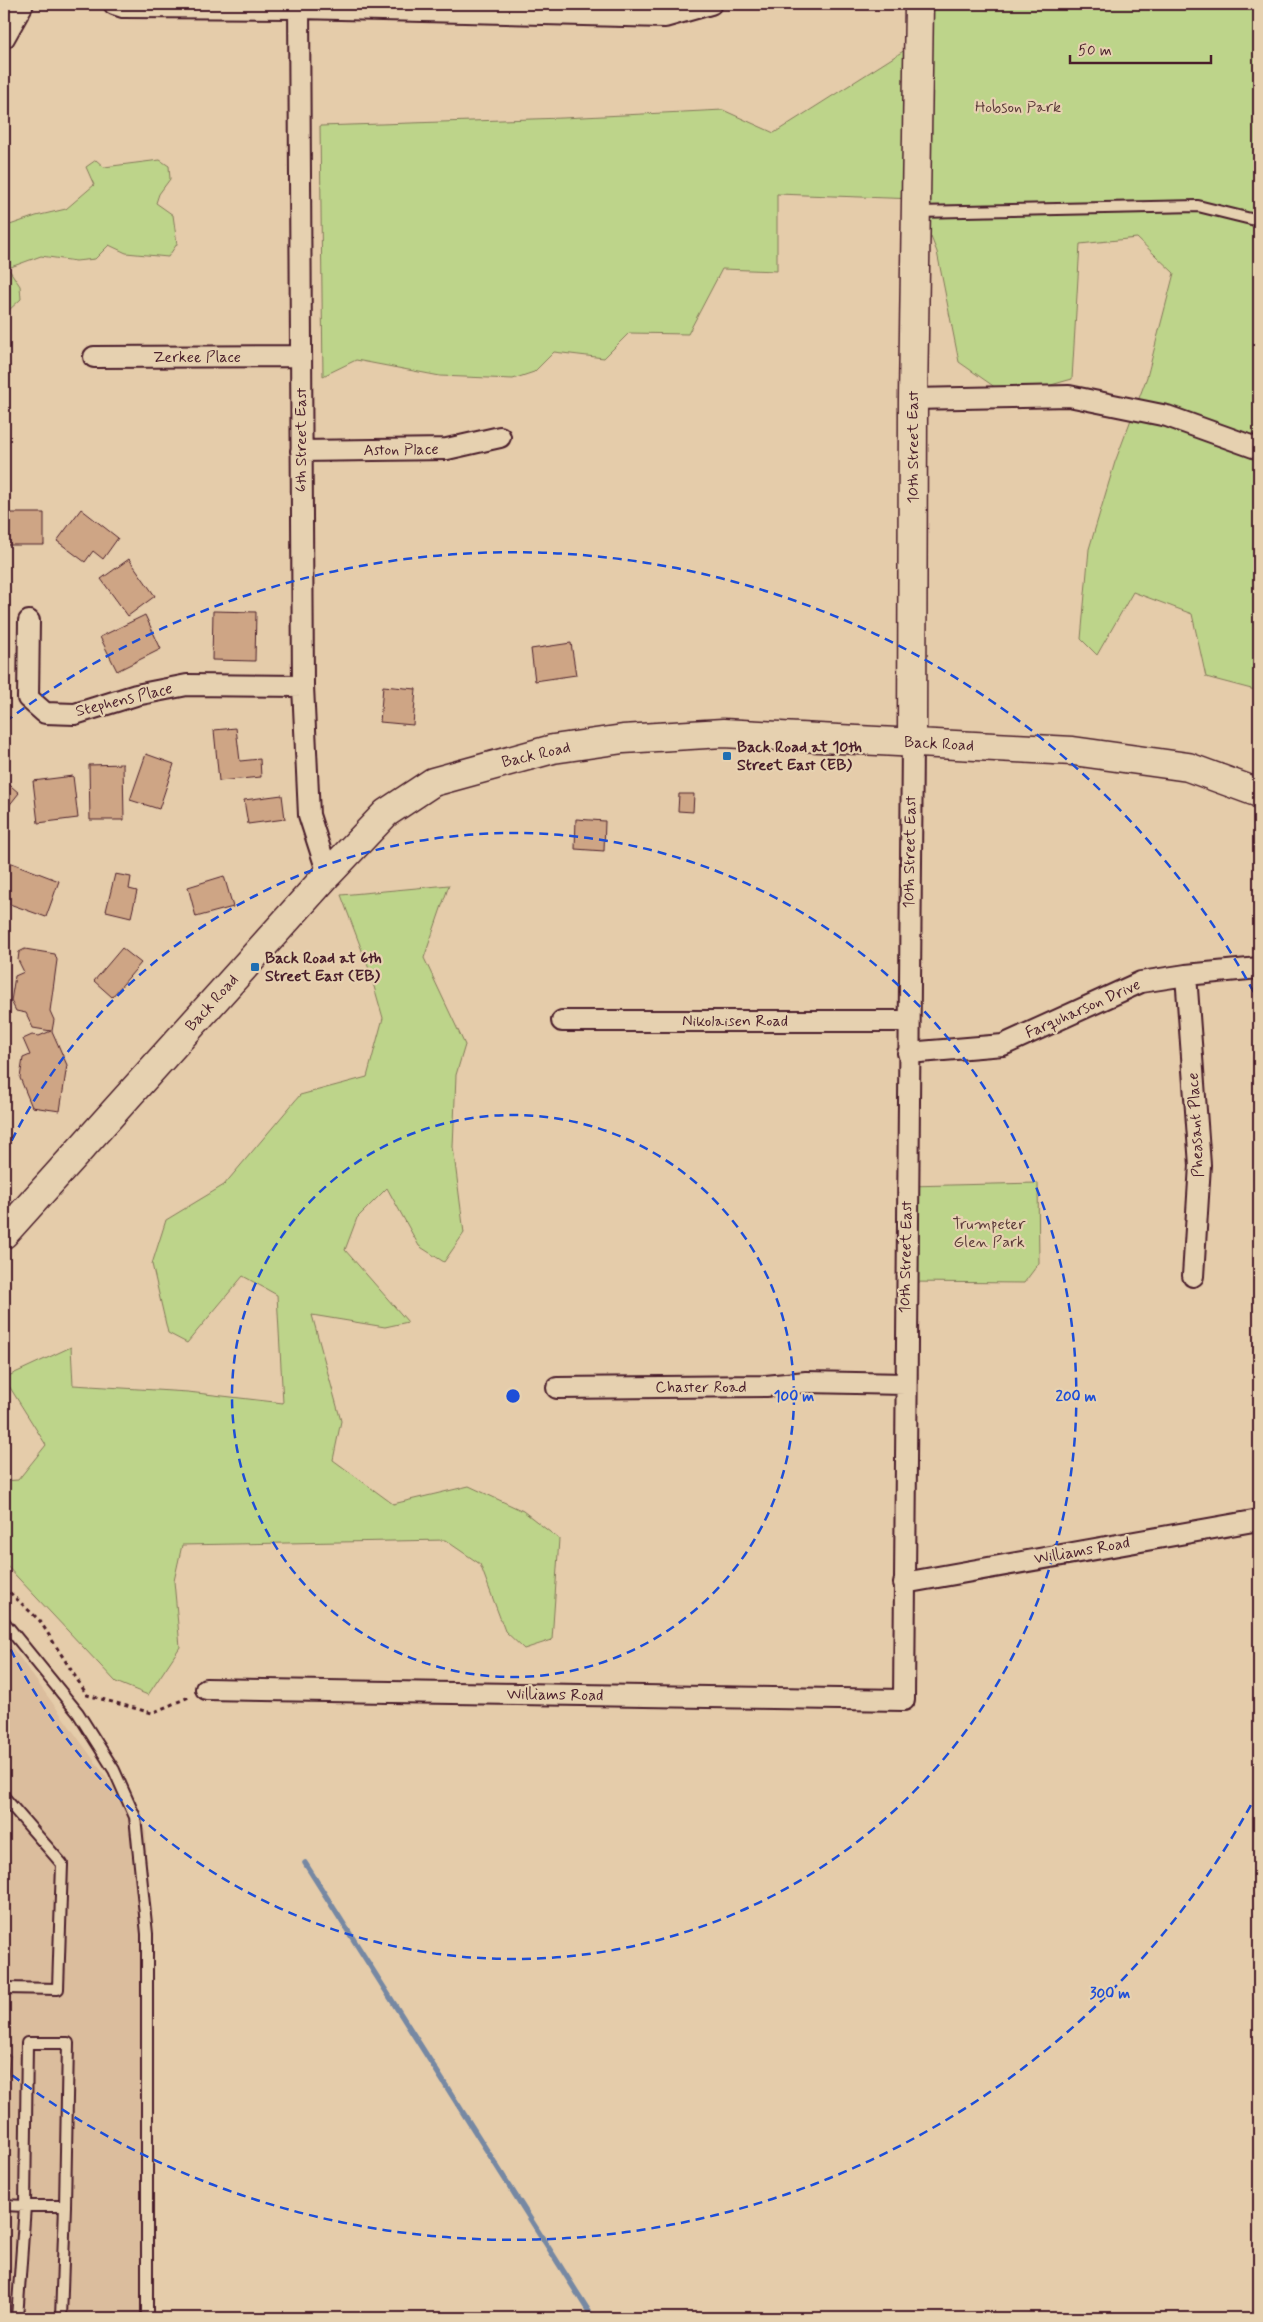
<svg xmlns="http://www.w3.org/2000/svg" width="1263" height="2322" viewBox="0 0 1263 2322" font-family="Mynerve,sans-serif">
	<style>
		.built { fill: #dbbd9d }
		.green { fill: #bdd48a; stroke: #847a5a }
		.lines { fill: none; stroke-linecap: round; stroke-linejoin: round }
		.stream { stroke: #7688a3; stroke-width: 5.5 }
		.building { fill: #cea585; stroke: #4a1f2b }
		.lane-casing { stroke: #4a1f2b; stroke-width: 14 }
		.street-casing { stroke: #4a1f2b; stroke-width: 24 }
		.secondary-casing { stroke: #4a1f2b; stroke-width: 31 }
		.path { stroke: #4a1f2b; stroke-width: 3; stroke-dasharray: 4 4; stroke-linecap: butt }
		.lane { stroke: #e6d1b0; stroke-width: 10 }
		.street { stroke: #e6d1b0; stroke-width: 20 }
		.secondary { stroke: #e6d1b0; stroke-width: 28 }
		.ring { fill: none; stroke: #1d4ed8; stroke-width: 2.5; stroke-dasharray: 9 6 }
		.poi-dot { fill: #1f6fb2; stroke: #e6d1b0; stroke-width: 2 }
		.labels { text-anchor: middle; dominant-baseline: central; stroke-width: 4.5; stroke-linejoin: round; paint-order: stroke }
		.park-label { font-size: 16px; fill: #5b3a39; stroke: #e6d1b0 }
		.street-label { font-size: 16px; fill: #4a1f2b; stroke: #e6d1b0 }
		.poi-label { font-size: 16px; font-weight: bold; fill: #4a1f2b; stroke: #e6d1b0; text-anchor: start }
		.centre { fill: #1d4ed8; stroke: #e6d1b0; stroke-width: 2.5 }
		.ring-label { font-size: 15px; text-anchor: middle; font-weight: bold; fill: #1d4ed8; stroke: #e6d1b0; stroke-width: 4.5; stroke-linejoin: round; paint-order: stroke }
	</style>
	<rect width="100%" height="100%" fill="#e5ccaa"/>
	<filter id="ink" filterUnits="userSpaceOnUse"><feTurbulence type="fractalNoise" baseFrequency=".02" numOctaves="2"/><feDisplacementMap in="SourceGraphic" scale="10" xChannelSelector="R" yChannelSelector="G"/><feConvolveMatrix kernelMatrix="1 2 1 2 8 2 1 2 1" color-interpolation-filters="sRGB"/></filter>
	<g filter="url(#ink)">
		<path class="built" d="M4,1636l142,196 7,486h-149z"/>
		<path class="green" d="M919,4h340v687l-53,-14 -14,-63 -59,-22 -36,63 -16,-16 8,-90 26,-87 32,-85 27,-104 -37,-35 -57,6 -8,135 -63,18 -50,-35 -22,-110 -21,-53 -139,-5v77l-55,-2 -34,65 -59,-1 -25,25 -50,-6 -20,20 -21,7 -73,-3 -84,-16 -33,16 -3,-250 243,-8 160,-8 51,23 145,-92z
			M96,160l8,7 56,-7 9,6 1,13 -11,15 -3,9 17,12 4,29 -9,13 -42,-4 -17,-8 -14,14 -19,2 -35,-5 -33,12 12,18 1,13 -13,12 -4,9v-93l32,-11 30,-7 28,-24 -8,-18z
			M449,885l-25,73 41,87 -9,30 -3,72 11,86 -20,29 -25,-16 -32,-58 -30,30 -12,32 63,72 -23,5 -73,-12 29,106 -8,39 60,44 76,-18 54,25 36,28 -7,101 -28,9 -19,-18 -25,-67 -35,-24 -263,5 -8,36 6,66 -32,48 -32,-13 -112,-119v-82l14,-1 28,-35 -42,-67 67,-31 2,38 115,7 95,11 -6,-108 -34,-19 -56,67 -19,-10 -16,-69 14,-44 58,-35 76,-90 67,-18 16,-59 -14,-49 -28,-74z
			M1038,1183l1,80 -15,20 -118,-1 1,-96z"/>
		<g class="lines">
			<path class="stream" d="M305,1863l288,455"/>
		</g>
		<path class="building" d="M81,509l37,29 -15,21 -10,-8 -8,11 -28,-21z
			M4,513h40v32h-40z
			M129,559l26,37 -27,20 -27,-37z
			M213,611l43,1 -1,49 -43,-1z
			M145,615l16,34 -44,22 -17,-34z
			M571,643l5,32 -41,6 -4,-32z
			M383,686l33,3 -3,36 -33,-3z
			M236,728l4,33 20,-2 1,18 -42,4 -5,-51z
			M146,754l28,10 -15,45 -29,-9z
			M123,764l1,56h-34l-1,-55z
			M73,776l5,42 -40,5 -5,-42z
			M4,780l15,13 -15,19z
			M679,794h15l-1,18 -15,-1z
			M282,795l3,24 -37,5 -4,-24z
			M576,819l29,2 -1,30 -29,-2z
			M4,860l55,21 -13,36 -42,-15z
			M115,874l16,3 -2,12 8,2 -6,26 -25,-6z
			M224,876l9,31 -37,10 -8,-30z
			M122,948l19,15 -29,34 -18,-16z
			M25,949l30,5 2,6 -7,51 4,9 -2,11 15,34 -7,46 -28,-4 -12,-29 3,-20 7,-3 -7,-16 9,-4 7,1 12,-5 -18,-3 -7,-15 -10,-2 -5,-10 4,-25 9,-4 -6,-12 1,-8z
			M4,2055h6l-6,71z"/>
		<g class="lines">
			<defs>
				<path id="lane" d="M917,212l281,-6 61,15
					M4,1622l74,91 36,57 21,47 12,117v384
					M4,1797l58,67 -4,125 -54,-1
					M4,2205l21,1 -8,112
					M61,2318l4,-112 3,-163h-41l-2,163h40"/>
				<path id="street" d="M114,4l9,3 176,1 366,9 46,-13
					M299,4l4,682 6,129 19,59
					M4,38l19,-34
					M94,357l207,-1
					M913,399l156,-3 98,20 92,33
					M301,451l146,-2 53,-12
					M29,621l-1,77 17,15 30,1 61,-19 51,-10 116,1
					M1186,975l14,190 -7,111
					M562,1021h346
					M908,1053l95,-8 138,-63 45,-7 73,-7
					M557,1388l209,-2 40,-4 99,2
					M904,1583l355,-63
					M206,1689l698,11 8,-957"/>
				<path id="secondary" d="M912,743l1,-344 6,-395
					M4,1234l324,-360 58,-61 47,-31 120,-33 70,-10 100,-6 350,18 115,16 71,26"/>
			</defs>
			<use href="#lane" class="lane-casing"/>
			<use href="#street" class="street-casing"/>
			<use href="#secondary" class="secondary-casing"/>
			<path class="path" d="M4,1587l36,34 47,74 65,18 37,-16"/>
			<use href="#lane" class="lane"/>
			<use href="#street" class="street"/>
			<use href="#secondary" class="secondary"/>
		</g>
	</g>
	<g class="ring">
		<circle cx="513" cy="1396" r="281"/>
		<path d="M5 1154A563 563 0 1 1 5 1638"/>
		<path d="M1258 1792A844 844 0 0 1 5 2070M5 722A844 844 0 0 1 1258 1000"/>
	</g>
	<g class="poi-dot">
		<rect x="722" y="751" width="10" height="10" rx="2.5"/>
		<rect x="250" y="962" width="10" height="10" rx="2.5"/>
	</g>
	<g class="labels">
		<g class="park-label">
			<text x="1018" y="107">Hobson Park</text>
			<text x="989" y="1224">Trumpeter<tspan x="989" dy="18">Glen Park</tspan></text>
		</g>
		<g class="street-label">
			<text x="197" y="357">Zerkee Place</text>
			<text transform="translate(301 440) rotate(-90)">6th Street East</text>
			<text transform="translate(913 447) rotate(-90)">10th Street East</text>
			<text transform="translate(401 450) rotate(-1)">Aston Place</text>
			<text transform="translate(124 700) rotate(-14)">Stephens Place</text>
			<text transform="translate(939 744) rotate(3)">Back Road</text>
			<text transform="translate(536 755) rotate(-13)">Back Road</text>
			<text transform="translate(910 852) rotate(-89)">10th Street East</text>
			<text transform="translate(212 1003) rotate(-48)">Back Road</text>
			<text transform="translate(1083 1009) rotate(-24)">Farquharson Drive</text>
			<text x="735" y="1021">Nikolaisen Road</text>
			<text transform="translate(1196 1125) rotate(-93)">Pheasant Place</text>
			<text transform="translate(906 1257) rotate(-89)">10th Street East</text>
			<text x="701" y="1387">Chaster Road</text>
			<text transform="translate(1082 1551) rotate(-10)">Williams Road</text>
			<text transform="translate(555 1695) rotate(1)">Williams Road</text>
		</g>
		<g class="poi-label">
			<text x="737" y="747">Back Road at 10th<tspan x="737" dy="18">Street East (EB)</tspan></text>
			<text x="265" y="958">Back Road at 6th<tspan x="265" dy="18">Street East (EB)</tspan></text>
		</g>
	</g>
	<circle cx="513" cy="1396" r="8" class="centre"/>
	<g class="ring-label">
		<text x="794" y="1401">100 m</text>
		<text x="1076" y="1401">200 m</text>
		<text x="1110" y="1998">300 m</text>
	</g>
	<rect width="1263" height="2322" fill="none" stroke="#e6d1b0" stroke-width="20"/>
	<rect x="10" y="10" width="1243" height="2302" fill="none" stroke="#4a1f2b" stroke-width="2" filter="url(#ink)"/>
	<path d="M1070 55v8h141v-8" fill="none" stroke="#4a1f2b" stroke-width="2.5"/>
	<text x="1078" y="55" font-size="15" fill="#4a1f2b" stroke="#e6d1b0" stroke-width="4" paint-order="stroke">50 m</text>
</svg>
